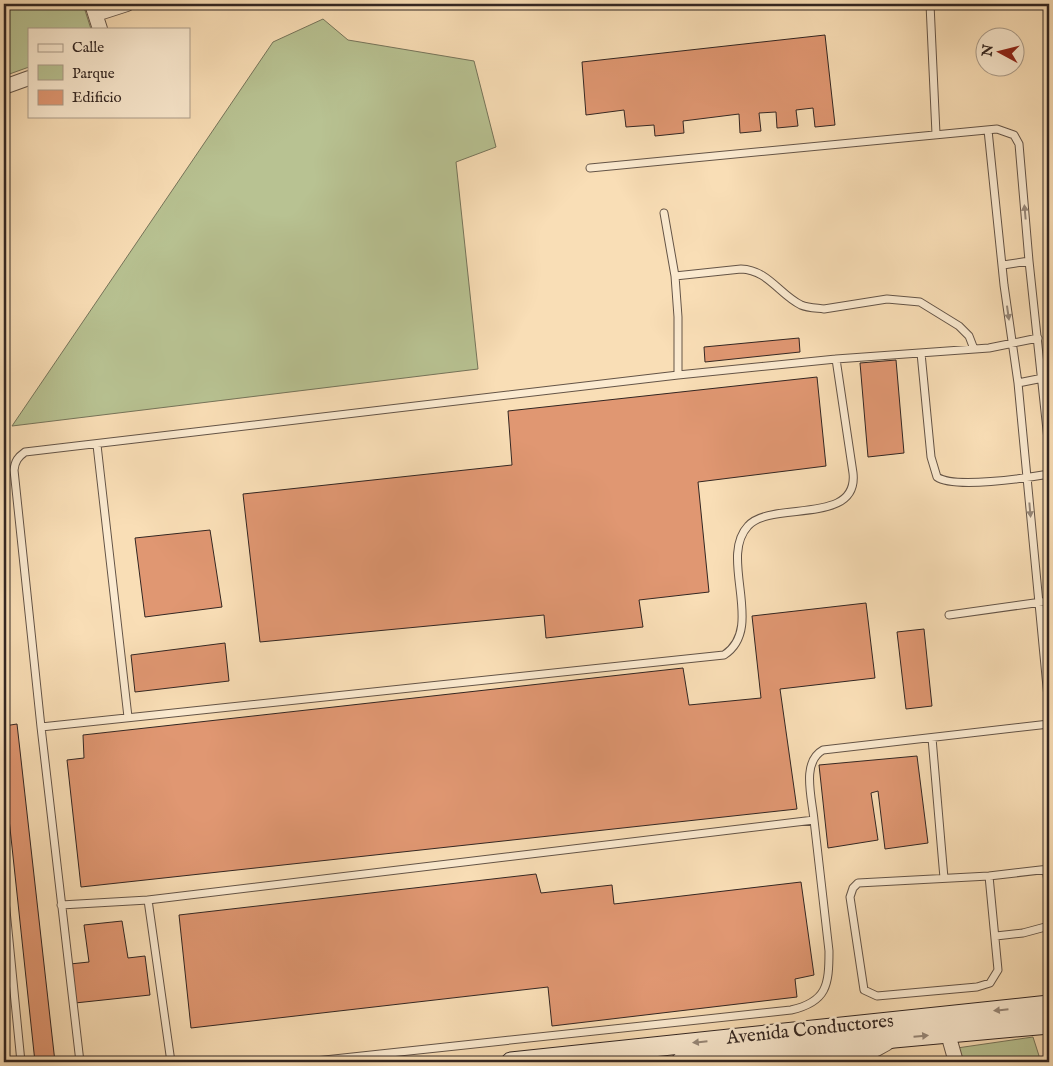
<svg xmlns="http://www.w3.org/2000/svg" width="1053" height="1066" viewBox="0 0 1053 1066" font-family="'IM FELL English',serif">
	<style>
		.green { fill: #b8c292; stroke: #76745a }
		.building { fill: #e09772; stroke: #332622 }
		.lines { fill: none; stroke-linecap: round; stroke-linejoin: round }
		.lane-casing { stroke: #645447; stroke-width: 9 }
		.street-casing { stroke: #645447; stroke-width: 16 }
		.secondary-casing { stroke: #332622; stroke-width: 21 }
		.lane { stroke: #fbead0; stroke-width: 7 }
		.street { stroke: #fbead0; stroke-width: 14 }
		.secondary { stroke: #fbead0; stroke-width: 19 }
		.oneway { fill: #978879 }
		.labels { text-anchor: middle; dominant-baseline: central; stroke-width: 5; stroke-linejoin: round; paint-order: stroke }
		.street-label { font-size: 19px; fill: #332622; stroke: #fbead0 }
	</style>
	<rect width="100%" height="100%" fill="#f9deb6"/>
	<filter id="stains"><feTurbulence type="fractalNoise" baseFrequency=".004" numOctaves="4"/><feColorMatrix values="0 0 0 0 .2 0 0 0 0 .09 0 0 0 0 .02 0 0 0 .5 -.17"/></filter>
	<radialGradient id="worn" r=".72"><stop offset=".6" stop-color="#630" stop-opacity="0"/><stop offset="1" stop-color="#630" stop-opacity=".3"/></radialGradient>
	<path class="green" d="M4,4h79l8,25h-62v38l-25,9z
		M323,19l25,21 126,21 22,86 -40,15 22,207 -466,57 261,-384z
		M1033,1037l8,25h-80l-4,-14z"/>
	<path class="building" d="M825,35l10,90 -20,2 -2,-19 -17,2 2,16 -21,2 -1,-16 -17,1 2,18 -21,2 -1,-19 -56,7 1,12 -29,3 -1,-11 -28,2 -2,-17 -38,5 -4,-53z
		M799,338l1,14 -95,10 -1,-15z
		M896,360l8,93 -36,4 -8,-94z
		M817,377l9,89 -128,16 11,110 -70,8 4,27 -97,11 -2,-23 -284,27 -17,-148 269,-29 -4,-54z
		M210,530l12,77 -77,10 -10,-79z
		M866,603l9,75 -95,11 17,120 -716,78 -14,-127 17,-2 -1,-23 600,-67 6,37 72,-7 -9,-82z
		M924,629l8,77 -26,3 -9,-77z
		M225,643l4,38 -94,11 -4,-37z
		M17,724l38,338h-20l-31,-290v-46z
		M917,756l11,87 -43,6 -7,-58 -7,2 7,47 -50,8 -9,-83z
		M536,874l5,19 71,-8 2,19 187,-22 13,93 -19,4 2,18 -245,29 -4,-39 -357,41 -12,-113z
		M122,921l6,37 17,-2 5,39 -75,8 -5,-39 19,-2 -5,-37z"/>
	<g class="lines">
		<defs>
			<path id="lane" d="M930,4l6,130
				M988,130l16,155 14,98 31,325
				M590,168l407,-39 17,6 5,9 10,117 20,188
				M664,213l11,63
				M1003,265l26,-4
				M921,353l10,104 6,20c17,12 89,1 112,-3
				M678,375v-58l-3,-41 66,-7c27,1 38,25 60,36 7,3 16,3 23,4l63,-10 33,3 39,24 10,10 5,13
				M1018,383l25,-5
				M97,445l31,272
				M949,615l100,-14
				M41,727l683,-72c42,-27 -6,-97 24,-129 23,-26 111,0 105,-53l-17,-114
				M932,738l12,140
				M1046,869l3,19
				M989,876l9,94 -8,13 -13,4 -100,9 -13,-6 -14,-93 3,-9 5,-5 131,-7 60,-7
				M4,890l17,172
				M61,905l87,-5
				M996,936l27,-3 26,-7
				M80,1062l-39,-335 -27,-257c1,-9 4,-13 11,-18l653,-77 158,-16 153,-11 49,-10
				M171,1062l-23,-162 666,-80c-2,-22 -13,-58 9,-70l226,-26
				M306,1062l485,-52c36,-8 38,-25 38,-59l-15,-131"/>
			<path id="street" d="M92,4l8,25
				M96,14l31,-10
				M4,87l25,-9
				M948,1034l8,28
				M800,1062c35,-4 65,-1 94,-24"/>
			<path id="secondary" d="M511,1062l538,-57
				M681,1062l213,-24 155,-14"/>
		</defs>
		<use href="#lane" class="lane-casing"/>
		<use href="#street" class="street-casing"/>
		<use href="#secondary" class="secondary-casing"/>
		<use href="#lane" class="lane"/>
		<use href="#street" class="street"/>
		<use href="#secondary" class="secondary"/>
	</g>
	<defs><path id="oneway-solid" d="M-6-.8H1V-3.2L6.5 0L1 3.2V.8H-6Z" transform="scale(1.25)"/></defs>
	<g class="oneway">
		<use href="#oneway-solid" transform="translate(1025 212) rotate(-95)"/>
		<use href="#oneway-solid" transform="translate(1008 313) rotate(82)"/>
		<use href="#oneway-solid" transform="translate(1030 510) rotate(85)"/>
		<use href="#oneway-solid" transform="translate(1001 1010) rotate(174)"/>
		<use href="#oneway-solid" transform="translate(921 1036) rotate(-5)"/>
		<use href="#oneway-solid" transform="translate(700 1042) rotate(174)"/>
	</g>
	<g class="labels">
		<g class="street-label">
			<text transform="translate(810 1030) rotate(-6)">Avenida Conductores</text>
		</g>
	</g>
	<rect width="1053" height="1066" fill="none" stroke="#f9deb6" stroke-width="20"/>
	<rect x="5" y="5" width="1043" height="1056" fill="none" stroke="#332622" stroke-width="2.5"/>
	<rect x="10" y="10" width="1033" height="1046" fill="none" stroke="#332622"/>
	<rect x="28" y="28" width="162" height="90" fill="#fbead0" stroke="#ab9c8a"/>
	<rect x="38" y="44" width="25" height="8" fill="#fbead0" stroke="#ab9c8a"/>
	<text x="72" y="52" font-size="15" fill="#332622">Calle</text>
	<rect x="38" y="65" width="25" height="15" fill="#b8c292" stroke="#ab9c8a"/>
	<text x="72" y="78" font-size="15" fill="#332622">Parque</text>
	<rect x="38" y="90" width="25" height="15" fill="#e09772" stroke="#ab9c8a"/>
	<text x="72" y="102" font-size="15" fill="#332622">Edificio</text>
	<g transform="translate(1000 52) rotate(277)"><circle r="24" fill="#fbead0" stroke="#ab9c8a"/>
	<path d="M0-4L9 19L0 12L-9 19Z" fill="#8f2418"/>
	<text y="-8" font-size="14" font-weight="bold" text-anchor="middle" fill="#332622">N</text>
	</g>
	<rect width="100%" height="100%" filter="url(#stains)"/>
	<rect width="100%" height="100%" fill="url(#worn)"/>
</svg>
